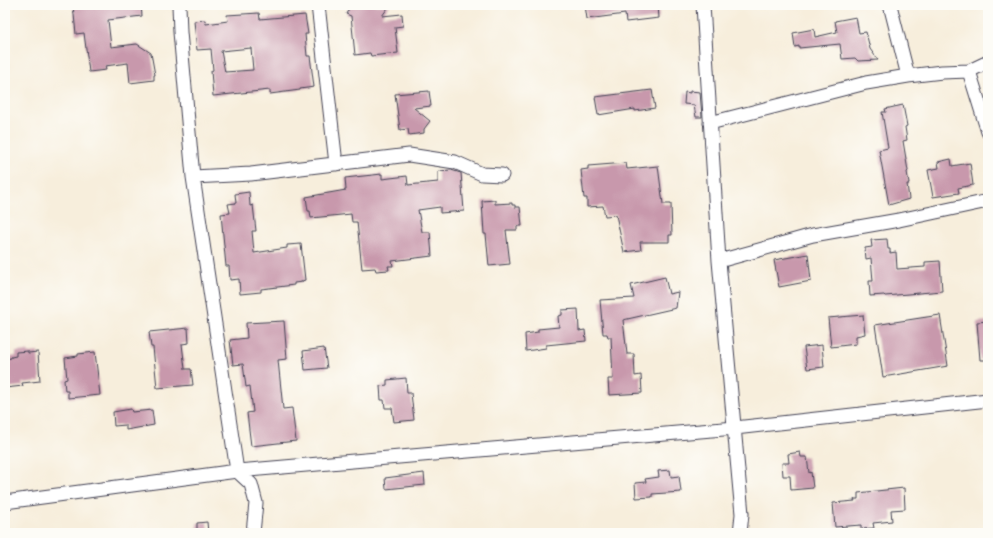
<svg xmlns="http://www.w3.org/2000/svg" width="993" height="538" viewBox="0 0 993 538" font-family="'Gochi Hand',sans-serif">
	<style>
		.building { fill: #c898ac; fill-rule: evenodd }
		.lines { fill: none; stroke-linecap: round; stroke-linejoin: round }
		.minor-casing { stroke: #424153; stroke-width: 15 }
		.minor { stroke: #fff; stroke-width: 13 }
	</style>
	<rect width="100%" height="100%" fill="#fdfcf7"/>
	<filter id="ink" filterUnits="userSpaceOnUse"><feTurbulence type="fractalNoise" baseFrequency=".025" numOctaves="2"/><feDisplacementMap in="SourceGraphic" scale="8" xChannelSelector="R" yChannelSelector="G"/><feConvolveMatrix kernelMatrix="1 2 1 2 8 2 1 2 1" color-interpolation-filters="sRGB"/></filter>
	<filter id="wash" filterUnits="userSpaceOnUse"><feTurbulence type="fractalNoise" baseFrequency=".012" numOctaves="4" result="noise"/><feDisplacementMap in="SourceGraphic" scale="16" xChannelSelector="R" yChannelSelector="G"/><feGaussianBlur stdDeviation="0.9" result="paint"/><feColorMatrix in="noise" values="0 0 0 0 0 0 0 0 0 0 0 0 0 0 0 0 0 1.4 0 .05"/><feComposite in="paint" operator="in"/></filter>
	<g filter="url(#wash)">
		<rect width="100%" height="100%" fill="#f7eedc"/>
		<g id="blocks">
			<path class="building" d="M73,5h68l1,11 -34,4 3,27 26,-3 14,9 4,22h-1v5l-24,3 -2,-20 -23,3 1,4 -17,2 -5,-39 -8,1z
				M351,5h39l-8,11 20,-2 1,12 -8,1 3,26 -27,3 -1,-3 -15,2 -4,-39 -5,-2z
				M585,5h73l1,13 -33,4 -1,-8 -38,5z
				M259,13l1,6 45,-4 3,19h-3l2,22h3l4,31 -14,2v1l-30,4v-4l-57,6 -2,-25 2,-1 -2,-21 -14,1 -3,-29 11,-1 1,4 22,-3 -1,-6zM251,48l2,22 -28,2 -4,-21z
				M856,17l3,16 7,-1 4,17 8,11 -20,1 -3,-3 -13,1 -2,-15 -41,4v-2l-4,1 -2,-14 21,-4 1,8 22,-5 -2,-11z
				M652,90l3,18 -20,3v-2l-37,6 -3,-18z
				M429,91l2,15 -17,2 16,13 -6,8v4l-15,2 -1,-6 -8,1 -5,-36z
				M690,91l10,1 2,25h-6l-2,-12 -10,-1 1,-12 5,1z
				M903,105l4,21 -2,1 2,13 -4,1 5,30 -1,1 2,12h-2l2,15 -20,6 -10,-55 9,-2 -6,-36h4l-1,-3z
				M951,159l1,7 18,-3 3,22 -15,3 1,5 -26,4 -5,-27 11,-2 -1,-6z
				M626,163l1,6 31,-3 5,38h8l1,31h-3v7h-29l1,8 -17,2 -8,-37 -11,1 -2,-10 -16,1v-9h-3l-3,-28 7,-1v-3z
				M451,170l10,3 3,38 -24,2v-6l-22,3 4,22h8l2,24 -40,5 1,5h-5l1,4 -13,1 -1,-3 -13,1 -5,-47h-5l-1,-8 -40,4 -1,-7h-2l-2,-14 40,-7 -1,-12 37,-4v5l25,-3 1,9 30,-3v-11z
				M249,192l1,14 3,-1 3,26h-4l2,22 33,-5v-3l14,-1 4,36 -3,1v1l-8,1v2l-33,4v3l-21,2 -1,-15 -9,1 -1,-14h-3l-5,-52 9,-1 -2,-9 8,-1 -1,-9z
				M495,200v4l17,-1v2h3v2h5l2,19h-5v4h-11l4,34 -21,2 -3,-32h-2l-2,-33z
				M887,239l1,10h2v4l6,-1 1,17 28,-2v-5l15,-1 2,30 -57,5 -1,-1 -14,1 -1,-15h4l-2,-23 -5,1 -1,-11 7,-1 -1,-7z
				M808,254l3,27 -32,6 -5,-27z
				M665,277l4,17 9,-2 -2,16 -53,12 4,34h7l1,22 6,-1 1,18 -33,2 -1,-16h5l-2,-42h-3l-1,-3h-4l-3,-34 34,-2 -3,-13z
				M578,309l1,22 6,-1 1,11 -40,4v3l-20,3 -1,-17 13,-2v-3l21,-2 -1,-11 4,-1v-5z
				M863,315l2,19 -9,2v8l-25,3 -3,-29z
				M940,315l8,51 -65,11 -8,-52z
				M284,321l3,38 -9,1 5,49 9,-1 4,33 -45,5 -4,-33 6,-1 -3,-26 -4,1 -3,-23 -10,1 -3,-25 17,-2 -1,-15z
				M988,321v39h-8l-3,-38z
				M188,328l1,15 -7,1 3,25h6l2,16 -36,3 -4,-41h-2l-2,-15z
				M822,345l2,22 -17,2 -3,-22z
				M324,348l3,20 -22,2 -2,-19z
				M28,351v2l10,-1 2,29 -18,2 1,3 -18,2v-29l6,-1v-1l5,-1v-4z
				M95,352l5,43 -32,3v-7h-3l-1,-11 3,-1 -2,-21 13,-2v-2z
				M406,378l1,15h4l3,27 -20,2 -2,-14h-7l-1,-8h-3l-1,-14 7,-1v-5z
				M131,409l1,3 20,-2 2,15 -28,5v-5l-12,1 -1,-14z
				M800,452l1,5h6l2,16 2,-1 2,16 -22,2 -1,-14h-7l-1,-13h7l-1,-9z
				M670,470l1,7 8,-1 2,16 -29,2v3l-16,1 -1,-15 11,-1 -1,-3 14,-2 -1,-6z
				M424,473l1,12 -39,4 -1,-11z
				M904,488l1,21 -14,1 1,11 -19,2 1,5 -13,1v-4l-26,2 -2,-24 22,-2 -1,-2h4v-6z
				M207,522l1,11h-11v-10z"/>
		</g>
	</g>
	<g filter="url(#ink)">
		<use href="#blocks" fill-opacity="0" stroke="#424153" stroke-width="1"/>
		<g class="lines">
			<defs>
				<path id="minor" d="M179,5l1,27 13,145 44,294 14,13 5,19 -3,30
					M318,5l18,159
					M703,5l16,256 23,253 -2,19
					M890,5l18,71
					M969,71l19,61
					M710,123l156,-40 42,-7 34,-4 27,-1 19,-9
					M193,177l58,-3 158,-19 46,7 27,12 20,1
					M719,261l94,-26 86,-15 89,-19
					M5,502l232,-31 498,-43 253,-28"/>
			</defs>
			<use href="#minor" class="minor-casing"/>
			<use href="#minor" class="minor"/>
		</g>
	</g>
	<rect width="993" height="538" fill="none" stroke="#fdfcf7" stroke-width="20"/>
</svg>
